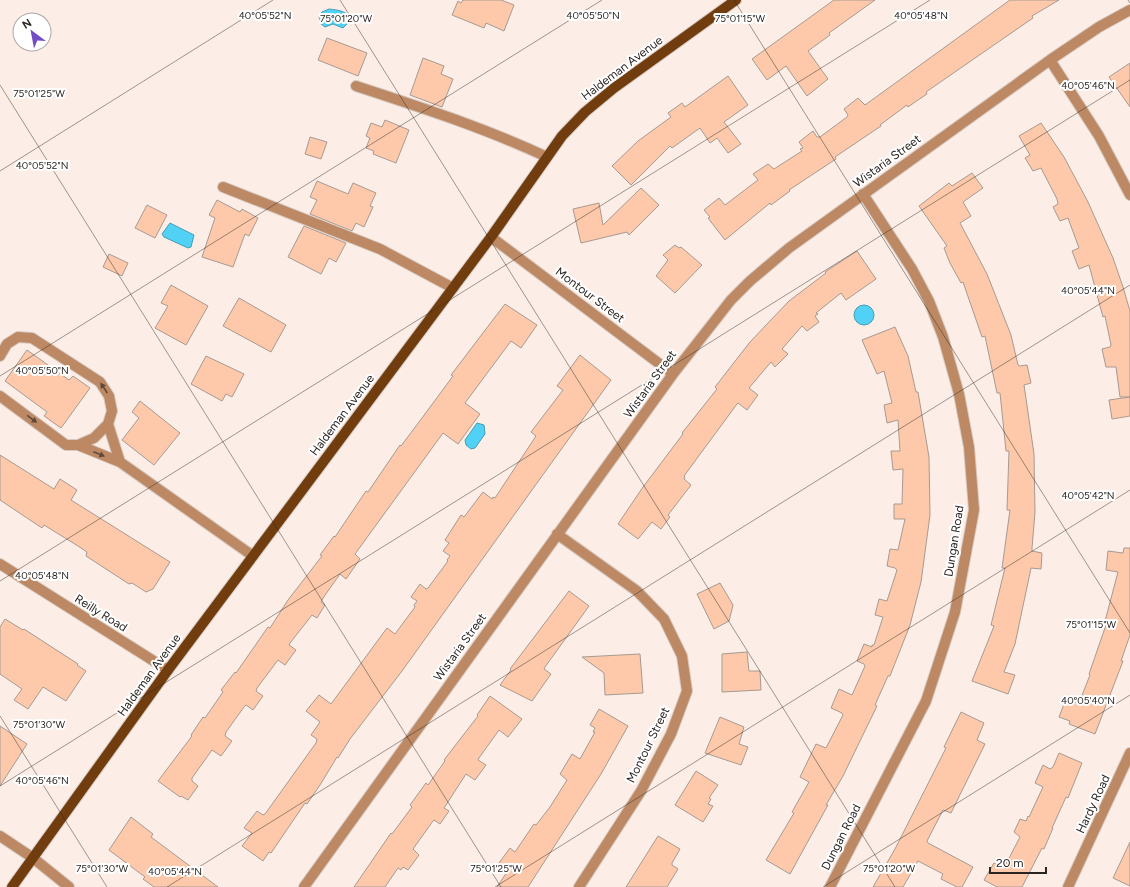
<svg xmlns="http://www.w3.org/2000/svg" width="1130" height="887" viewBox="0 0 1130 887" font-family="Figtree,sans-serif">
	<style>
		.water { fill: #51d1f5; stroke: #459db6 }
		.building { fill: #fdc9aa; stroke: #a79a92 }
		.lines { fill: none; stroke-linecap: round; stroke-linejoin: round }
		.minor-casing { stroke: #d6cac3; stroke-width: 12 }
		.major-casing { stroke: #d6cac3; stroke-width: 12 }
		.minor { stroke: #bd8964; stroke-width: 10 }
		.major { stroke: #713d0e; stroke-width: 10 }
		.oneway { fill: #5d4839 }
		.ticks { fill: none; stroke: #2a2522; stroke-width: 1; stroke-opacity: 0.45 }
		.labels { text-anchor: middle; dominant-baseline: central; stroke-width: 4; stroke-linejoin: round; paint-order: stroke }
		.street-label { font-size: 12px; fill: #2a2522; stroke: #fff }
		.ticks-label { font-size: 10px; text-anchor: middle; fill: #2a2522; stroke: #fff; stroke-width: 4; stroke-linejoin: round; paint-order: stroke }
	</style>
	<rect width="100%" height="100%" fill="#fceee6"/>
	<path class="water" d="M329,9c9,1 19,2 22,11l-8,8 -10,-4 -8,3 -4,-3 -2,-8 3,-4z
		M170,223l24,12 -3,12 -3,1 -24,-11 -2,-3z
		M854 315a10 10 0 1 1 20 0a10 10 0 1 1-20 0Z
		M477,423l7,2 1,9 -10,14 -4,1 -5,-4 -1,-5z"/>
	<path class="building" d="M463,0h38l13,5 -10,26 -18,-8 -2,5 -32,-13 6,-14 3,2z
		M834,0h41l-46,33 1,2 -22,16 20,28 -21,17 -21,-30 -19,14 -15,-21z
		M1010,0h49l-27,16 1,2 -107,74 1,2 -9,6 -10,7 -1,-2 -27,20 1,1 -46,31 1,2 -47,31 1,1 -19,14 -1,-2 -45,37 -17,-22 2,-1 -6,-7 15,-12 6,7 33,-25 -5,-6 15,-10 6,5 28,-18 -2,-2 3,-1 -4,-6 14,-11 4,6h3l27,-20 1,-2 -4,-6 14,-11 7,7z
		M327,38l40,15 -9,23 -40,-16z
		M423,58l21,8 -3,8 12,5 -11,28 -32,-12z
		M1130,63v44l-21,-30z
		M728,76l20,29 -24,17 17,22 -13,9 -11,-15 -7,5 -10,-15 -28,20 -2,-2 -39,39 -19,-19 26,-25 33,-24 -3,-4 14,-10 3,4z
		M385,120l24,10 -13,33 -23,-9 1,-3 -8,-3 4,-10 -4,-2 5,-13 11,4z
		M1041,123l23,34 24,45 25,56 10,29 7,24v105l-18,3 -3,-19 21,-3h-10l-4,-30h-10l-4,-18 8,-2 1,-2 -6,-29 -2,1 -14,-52 -10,4 -7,-18 7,-3 -11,-30 -8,3 -7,-14 5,-3 -1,-5 -16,-31 -8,3 -8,-13 5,-3 -11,-19z
		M310,137l17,5 -6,17 -16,-5z
		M972,173l11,15 -20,14 8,14 -11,7 27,51 24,61 7,30 2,1 7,-1 4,18 -7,2 10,69 1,58 -3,36v3l10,2 -1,16 -10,-1 -16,76 -11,28 11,3 -7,19 -36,-13 22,-55 -3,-1 14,-57h-3l8,-58h-3l2,-59h-3l-6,-58h-3l-12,-57 -3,1 -19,-55 -2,1 -11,-20 -6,-15 3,-2 -28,-40 30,-23 3,3z
		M317,181l31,13 5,-11 23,10 -6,13 3,1 -9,20 -8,-4 -4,8 -42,-17 7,-14 -7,-3z
		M641,188l18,17 -30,30 -2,-3 -46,11 -8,-34 26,-6 4,22z
		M217,200l23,12 2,-3 16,9 -9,18 -4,-2 -12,33 -31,-10 13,-39 -6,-3z
		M147,205l20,10 -12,23 -20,-10z
		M304,226l42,17 -10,19 -7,-4 -8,16 -33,-17z
		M675,245l4,3 2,-1 21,18 -27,28 -19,-17 12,-16 -5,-5z
		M857,251l19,28 -30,21 -5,-7 -25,20 2,1 -3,2 4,6 -12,9 -5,-5 -20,23 6,5 -13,13 -4,-5 -22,26 9,7 -11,15 -9,-7 -1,1 -53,72 1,1 -1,2 7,6 -23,30 2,2 -9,12 -9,-7 -14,17 -20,-15 25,-37 40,-53 -1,-1 35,-44 -2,-2 35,-45 39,-41 37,-28 -1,-1z
		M109,254l19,9 -6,13 -19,-9z
		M171,285l37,21 -22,39 -31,-17 13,-22 -7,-3z
		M239,298l47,27 -15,27 -48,-26z
		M505,304l32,21 -16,23 -10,-7 -46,62 15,11 -22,30 -15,-11 -88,121 5,5 -14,20 -6,-5 -17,24 -2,4 4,3 -8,13 -5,-3 -22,28 -1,2 7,5 -11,15 -7,-5 -21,28 -1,3 7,5 -10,14 -7,-5 -2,2 -18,25 -1,4 7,5 -11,15 -9,-6 -20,28v3l6,5 -10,14 -7,-4 -1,1 -22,-16 34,-45 -1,-1 12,-18 2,1 18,-26 -2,-2 14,-18 1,1 32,-46 2,1 18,-28 34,-44 -2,-1 14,-19 1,1 31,-46 2,1 32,-47 1,1 18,-24 34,-46 -2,-1z
		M895,327l13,29 8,36h2l11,65 1,58 -9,67 -11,43 -20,51h-2l-13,29 2,1 -34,70 -17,29h2l-38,69 -24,-14 28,-47 -2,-1 17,-30 -9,-5 16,-33 10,4 17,-33 -1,-2 -11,-5 8,-19 13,6 13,-29 -1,-2 -7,-3 7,-17 8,3v-2h2l9,-28 -8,-2 4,-16 8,2 10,-31 -2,-2 -8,-2 3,-17 8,1 7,-31h-11v-15h8l1,-35 -10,1 -2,-19h9l-2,-31 -11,3 -3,-18 8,-2 -8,-32 -7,3 -15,-34z
		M27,350l42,30 4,-4 17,12 -29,40 -17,-12 3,-4 -42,-31z
		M580,355l31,25 -209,291 -52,68 -12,19 -1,-1 -17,28 -13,19 -2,-1 -34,50 -2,-1 -6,9 -21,-15 10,-13 -8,-5 13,-17 6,4 2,-1 51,-71 1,-4 -6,-4 9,-13 -14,-11 13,-16 12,9 56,-76 8,6 20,-27 -1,-2 3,-4 -6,-4 9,-13 6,5 2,-1 20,-27 -1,-1 3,-4 -7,-5 6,-8 -4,-3 16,-25 3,2 19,-25 9,7 1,-2 2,1 41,-62 -5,-4 32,-42 -6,-4z
		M206,356l38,18 -12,23 -6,-3 -4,7 -31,-17z
		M140,401l40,32 -26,32 -32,-25 17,-22 -7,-6z
		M0,455l54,34 6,-10 17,11 -6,10 99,62 -17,27 -7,3 -14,-9 -3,1 -43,-28 1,-4 -9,-6 -34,-21 -2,3 -42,-28z
		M1124,548h6v87l-9,26h2l-28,73 -26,-10 1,-3 -11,-4 7,-18 13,4 11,-28 -1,-1 17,-49h-2l14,-53 -12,-2 2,-19 15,2z
		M720,583l13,22 -4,16 -15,8 -17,-35z
		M569,591l20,15 -44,61 -1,2 7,5 -19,27 -32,-16 11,-15 -1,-1z
		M5,619l18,11 1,-1 54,35 -1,1 9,6 -20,30 -23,-14 -15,22 -14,-9 8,-11 -22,-15v-47z
		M747,652l2,19h11l1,19 -39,2v-38z
		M640,654l3,39 -38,2 -1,-22 -22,-16z
		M490,696l32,23 -14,18 -9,-7 -20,28 -1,2 8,5 -11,15 -9,-6 -22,34 5,3 -9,13 -6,-4 -1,1 -20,28 6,6 -11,15 -5,-3 -2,3 -3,-2 -13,19h-31l37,-54 1,1 20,-27 -2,-2 16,-22 2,2 17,-24 -1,-1 34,-44 -1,-1z
		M599,709l29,17 -27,48 -73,113h-31l10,-15 -1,-2 1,-1 -8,-6 11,-15 5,4 19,-28 2,1 14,-18 17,-27 -7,-6 12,-20 8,5 15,-27h-2l2,-4 -5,-3z
		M961,712l23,11 -7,17 8,4 -34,69 -8,-3 -16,31 1,2 45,24 -11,20h-5l-16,-8 2,-5 -25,-13 -15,26h-30l22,-38 51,-101 -2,-1z
		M720,717l24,10 -5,17 9,3 -7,18 -36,-12z
		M0,726l27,18 -27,42z
		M1059,753l23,10 -14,35 -2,-1 -14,31h1l-9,21 -2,-1 -20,39h-25l-13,-7 10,-17 9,5 2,-2 15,-29 -6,-5 6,-13 6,2 2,-5 1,1 14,-30 -8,-4 8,-18 7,4 3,-2z
		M696,771l22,14 -9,13 2,1 -3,5 5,2 -10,16 -28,-17z
		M131,817l22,17 -2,3 67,50h-64l-11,-8 2,-2 -36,-27z
		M658,836l22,13 -8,14v2l6,4 -11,18h-41z
		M1130,842v44l-17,-8z"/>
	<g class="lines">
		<defs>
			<path id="minor" d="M1050,60l49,76 31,59
				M356,86c64,21 129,42 191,71
				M223,187l157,62 73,39
				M491,237l182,137
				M0,356l7,-12 11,-7 14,1 68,44 9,14 3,15 -4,13 -14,14 -16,7h-12l-66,-49
				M108,424l12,38
				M78,445l42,17 133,94
				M557,534l80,57 27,28 18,37 5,35 -16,43 -30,57 -62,96
				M0,564l168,106
				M0,836l33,22 36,29
				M304,887l369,-513 58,-74 19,-19 39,-33 261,-188 49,-33 31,-17
				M830,887l96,-186 29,-89 19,-102 -5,-63 -10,-53 -16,-57 -14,-36 -17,-32 -49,-75
				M1068,887l62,-134"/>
			<path id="major" d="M12,887l156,-217 323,-433 71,-101 23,-24 29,-24 122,-88"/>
		</defs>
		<use href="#minor" class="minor-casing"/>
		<use href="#major" class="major-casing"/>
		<use href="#minor" class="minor"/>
		<use href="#major" class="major"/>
	</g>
	<defs><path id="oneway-solid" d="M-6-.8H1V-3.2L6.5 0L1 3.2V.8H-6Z"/></defs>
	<g class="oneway">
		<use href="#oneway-solid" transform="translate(104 388) rotate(-124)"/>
		<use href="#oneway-solid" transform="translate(32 419) rotate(36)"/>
		<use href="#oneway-solid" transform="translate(99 454) rotate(22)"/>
	</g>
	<path class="ticks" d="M340,0l555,887M734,0l396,633M1128,0l2,3M0,85l501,802M0,171l273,-171M0,376l602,-376M0,581l930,-581M0,716l107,171M0,786l1130,-706M167,887l963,-602M495,887l635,-397M823,887l307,-192"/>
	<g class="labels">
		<g class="street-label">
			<text transform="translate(622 68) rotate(-37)">Haldeman Avenue</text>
			<text transform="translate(887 161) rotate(-36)">Wistaria Street</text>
			<text transform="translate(590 295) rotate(37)">Montour Street</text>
			<text transform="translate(650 384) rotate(-54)">Wistaria Street</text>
			<text transform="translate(342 415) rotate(-53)">Haldeman Avenue</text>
			<text transform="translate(954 541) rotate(-81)">Dungan Road</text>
			<text transform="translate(101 613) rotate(32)">Reilly Road</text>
			<text transform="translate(460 647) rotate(-54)">Wistaria Street</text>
			<text transform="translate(149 675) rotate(-54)">Haldeman Avenue</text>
			<text transform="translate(648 745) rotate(-64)">Montour Street</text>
			<text transform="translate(1093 804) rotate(-65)">Hardy Road</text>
			<text transform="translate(841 837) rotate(-63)">Dungan Road</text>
		</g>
	</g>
	<g class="ticks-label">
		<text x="265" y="19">40°05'52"N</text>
		<text x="593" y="19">40°05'50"N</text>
		<text x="921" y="19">40°05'48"N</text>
		<text x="346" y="22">75°01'20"W</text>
		<text x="740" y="22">75°01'15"W</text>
		<text x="1088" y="89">40°05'46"N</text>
		<text x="39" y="97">75°01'25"W</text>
		<text x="42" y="169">40°05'52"N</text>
		<text x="1088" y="294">40°05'44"N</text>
		<text x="42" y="374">40°05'50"N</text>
		<text x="1088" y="499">40°05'42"N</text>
		<text x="42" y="579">40°05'48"N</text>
		<text x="1091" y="628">75°01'15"W</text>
		<text x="1088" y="704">40°05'40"N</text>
		<text x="39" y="728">75°01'30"W</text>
		<text x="42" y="784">40°05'46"N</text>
		<text x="102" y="872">75°01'30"W</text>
		<text x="496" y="872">75°01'25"W</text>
		<text x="889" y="872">75°01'20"W</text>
		<text x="175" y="875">40°05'44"N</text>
	</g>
	<g transform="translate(32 32) rotate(328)"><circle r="19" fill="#ffffff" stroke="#aaa8a7"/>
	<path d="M0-3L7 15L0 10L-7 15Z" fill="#734dc6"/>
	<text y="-6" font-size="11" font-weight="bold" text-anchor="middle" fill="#2a2522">N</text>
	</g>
	<path d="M990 867v6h56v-6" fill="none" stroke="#2a2522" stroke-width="2"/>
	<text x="996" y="867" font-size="12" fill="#2a2522" stroke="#ffffff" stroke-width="3" paint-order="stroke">20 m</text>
</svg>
